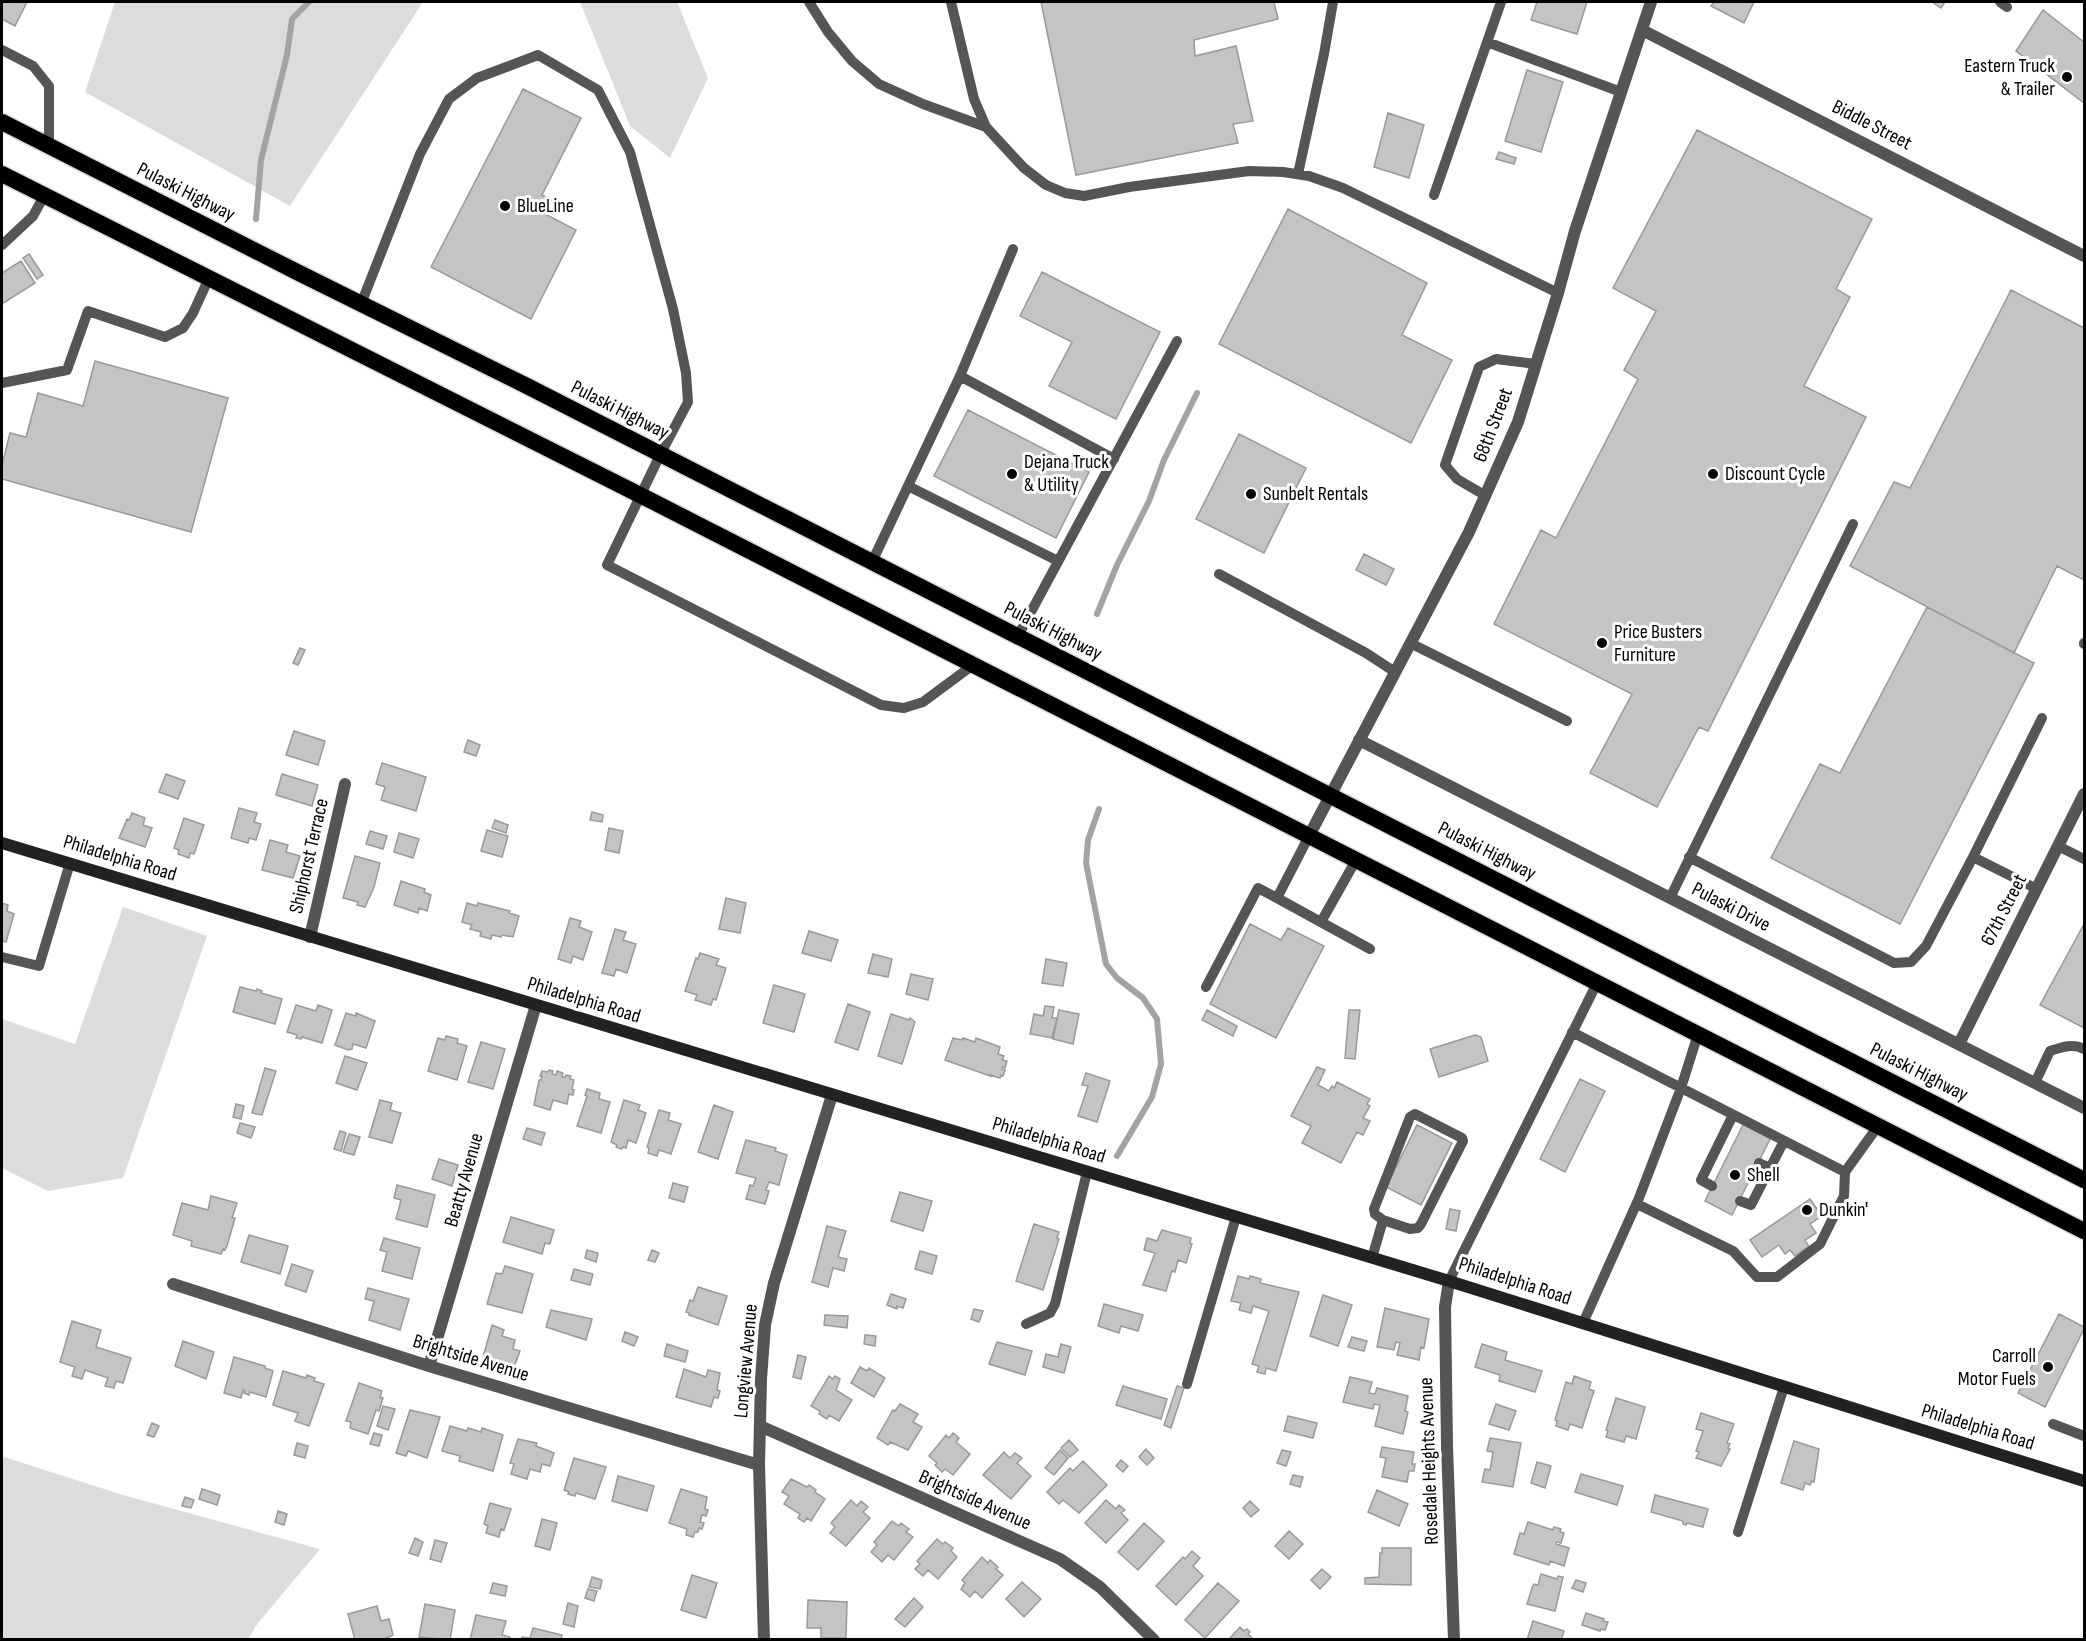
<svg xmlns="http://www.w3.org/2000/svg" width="2086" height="1641" viewBox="0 0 2086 1641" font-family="'Sofia Sans Condensed',sans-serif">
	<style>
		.green { fill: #dcdcdc }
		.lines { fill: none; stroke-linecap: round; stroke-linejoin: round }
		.stream { stroke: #a3a3a3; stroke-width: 6 }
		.building { fill: #c4c4c4; stroke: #999; stroke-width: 1.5 }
		.trunk-casing { stroke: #dbdbdb; stroke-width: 19 }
		.service { stroke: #555; stroke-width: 10 }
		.minor { stroke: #555; stroke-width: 12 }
		.secondary { stroke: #222; stroke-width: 12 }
		.trunk { stroke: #000; stroke-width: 16 }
		.poi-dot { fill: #000; stroke: #fff; stroke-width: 2 }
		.labels { text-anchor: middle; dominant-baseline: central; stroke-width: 6; stroke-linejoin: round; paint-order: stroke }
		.poi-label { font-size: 20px; fill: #000; stroke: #fff; text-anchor: start }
		.street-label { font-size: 20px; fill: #000; stroke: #fff }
	</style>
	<rect width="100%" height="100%" fill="#fff"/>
	<path class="green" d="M115,2h308l-133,204 -205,-114z
		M580,2h97l31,76 -38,80 -40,-32z
		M123,907l84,29 -84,242 -75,13 -46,-23v-149l73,25z
		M4,1457l119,38 197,54 -62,74 -10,16h-246v-178z"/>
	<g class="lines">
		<path class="stream" d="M256,219l5,-59 26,-105 5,-36 17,-17
			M1097,614l20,-49 32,-64 15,-41 33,-67
			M1099,809l-11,31 -2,23 20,101 11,14 26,20 14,21 4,45 -9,33 -35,59"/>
	</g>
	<path class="building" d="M2,2h25l-12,24 -13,-7z
		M1041,2h233l4,17 -84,21 1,16 41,-10 17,75 -20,3 5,19 -162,32z
		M1537,2h50l-10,32 -46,-14z
		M1714,2h40l-10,21 -33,-17z
		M1932,2h13l-4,6z
		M2043,10l41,32v61l-68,-52z
		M1527,70l36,12 -22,70 -36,-11z
		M523,89l58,29 -39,77 8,5 -7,13 33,17 -45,89 -100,-52z
		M1388,113l36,12 -15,53 -35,-11z
		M1697,130l175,89 -36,70 14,8 -46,89 62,31 -158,314 -9,-4 -42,80 -67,-34 42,-79 -138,-70 47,-94 15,8 82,-159 -14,-9 32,-59 -43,-23z
		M1499,152l17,6 -2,6 -18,-5z
		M1288,209l139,74 -25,52 50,25 -41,83 -192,-99z
		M29,254l14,21 -6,4 -14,-21z
		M21,261l14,22 -33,21v-31z
		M1042,272l118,60 -44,87 -67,-33 23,-44 -52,-26z
		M2011,290l73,38v252l-27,-14 -43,87 -164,-87 44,-84 16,6z
		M95,361l133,37 -37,134 -189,-53v-14l8,-32 16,4 12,-44 45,13z
		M968,410l121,62 -33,66 -122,-62z
		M1239,434l67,34 -42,85 -68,-34z
		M1364,554l30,15 -8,16 -30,-15z
		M1927,607l107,56 -134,261 -129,-66 49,-94 20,9z
		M300,648l5,2 -7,15 -5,-2z
		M294,731l31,10 -7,24 -32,-10z
		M468,740l12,5 -4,11 -12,-4z
		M382,763l44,14 -10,34 -35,-11 4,-13 -9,-3z
		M166,774l19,7 -7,18 -19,-7z
		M282,774l36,11 -6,21 -36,-11z
		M239,808l18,5 -3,9 7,2 -5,16 -7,-2 -1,5 -17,-5z
		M592,812l11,3 -1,7 -12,-2z
		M132,813l13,5 -2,7 9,3 -7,19 -26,-9 8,-19 2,1z
		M184,818l20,7 -10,29 -4,-1 -1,5 -11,-4 1,-4 -5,-2z
		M495,820l13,5 -2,8 -14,-5z
		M609,828l14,3 -4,22 -14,-3z
		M487,830l21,6 -6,21 -21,-6z
		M370,831l17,5 -4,13 -17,-5z
		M399,833l20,6 -6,19 -19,-6z
		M270,840l18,5 -2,7 14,4 -7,22 -31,-8z
		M355,856l25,7 -6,24 -9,20 -8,-2 1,-3 -15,-4z
		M401,881l24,8 -1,3 7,3 -4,16 -8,-3 -1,5 -24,-8z
		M726,898l20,5 -6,30 -21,-4z
		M2,903l6,2 -1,6 7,3 -8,28 -4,-1z
		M467,903l10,3 1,-3 32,8 -1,2 10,3 -6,21 -11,-2 -1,2 -9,-2 -1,4 -11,-3 1,-4 -11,-3 2,-4 -10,-3z
		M570,918l11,3 -2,6 13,5 -9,28 -10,-4 -2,7 -13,-4z
		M1250,924l31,16 7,-12 36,18 -48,92 -66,-34z
		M2084,924v104l-44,-23z
		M615,929l11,3 -3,8 13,4 -9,29 -11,-4 -2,7 -12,-3z
		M809,931l29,9 -7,21 -29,-8z
		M700,953l19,6 -3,6 10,3 -10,32 -3,-1 -2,6 -16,-5 2,-5 -12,-4 11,-33 2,1z
		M873,954l19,5 -4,18 -20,-4z
		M1046,959l21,4 -4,23 -21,-3z
		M911,974l22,5 -5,21 -22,-6z
		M774,985l31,9 -11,38 -31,-9z
		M240,987l16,4 1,-2 5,2 -1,2 21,6 -7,25 -42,-12z
		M848,1004l22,8 -12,38 -23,-8z
		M296,1005l20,6 2,-6 14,5 -10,33 -20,-6 -1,2 -5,-1 1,-3 -10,-3z
		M1045,1006l9,1 -2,11h5l-5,20 -22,-4 4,-20 9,2z
		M1059,1010l20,4 -6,30 -20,-5z
		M1207,1010l30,16 -4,10 -31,-16z
		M1349,1010h11l-5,49 -10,-1z
		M346,1013l10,3v-3l19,8 -9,27 -13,-4 -1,5 -4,1 -13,-5z
		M891,1014l18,6 1,-2 5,4 -13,42 -24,-8z
		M1475,1035l6,2 7,24 -49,16 -9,-28z
		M446,1036l12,3 -1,4 10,3 -10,34 -29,-9 10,-33 7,2z
		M953,1038l9,2 1,-2 12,4 1,-4 24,9 -2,7 6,2 -2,4 5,1 -2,7 -2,-1 -1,2 3,1 -2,6 -2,-1 -1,3 -10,-3v1l-45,-16z
		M481,1042l24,7 -12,40 -25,-7z
		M345,1056l22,7 -10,27 -21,-7z
		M1317,1067l8,3 -7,15 11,6 3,-5 2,2 3,-6 33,17 -3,5 3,2 -7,12 7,3 -7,14 -6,-3 -16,31 -39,-20 9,-17 -20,-10z
		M265,1068l11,3 -14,44 -10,-2z
		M549,1070l4,1 -1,3 4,1 1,-4 6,2 -1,4h3l1,-2 5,1 -1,3 4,1 -2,9 2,1 -1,5 -4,-1 -2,10 -14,-4 -3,10 -16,-5 5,-25h2l1,-4h-2l2,-5 6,1z
		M1086,1073l24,8 -13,41 -19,-6 10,-30 -6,-1z
		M1580,1079l25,12 -40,81 -25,-13z
		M587,1089l13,4 -1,6 11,3 -9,31 -24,-7 10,-30 -2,-1z
		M380,1100l12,3 -2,7 11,3 -9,30 -23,-6z
		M624,1100l16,5 -2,5 8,3 -10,30 -8,-3 -2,8 -3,-1 -1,2 -6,-2 1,-2 -6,-3z
		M236,1104l8,2 -3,13 -8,-2z
		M714,1105l19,7 -15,47 -20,-7z
		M659,1110l11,3 -2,7 13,4 -10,30 -12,-4 -2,6 -9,-3 1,-5 -2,-1z
		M240,1123l15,4 -4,11 -14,-5z
		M1744,1123l27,14 -39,78 -27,-14z
		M1417,1125l35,18 -31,62 -35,-18z
		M527,1128l18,5 -4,12 -18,-6z
		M340,1131l6,2 -5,18 -7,-2z
		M349,1134l11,3 -6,18 -11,-3z
		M746,1140l30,8 -1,3 12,4 -8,30 -10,-3 -3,8 3,1 -4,13 -19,-5 4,-14 3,1 3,-8 -20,-5z
		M439,1159l19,6 -6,21 -20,-7z
		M673,1183l15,4 -4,15 -15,-4z
		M397,1185l38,10 -8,32 -31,-8 5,-19 -7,-2z
		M900,1192l32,9 -9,30 -32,-10z
		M211,1196l26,7 -5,15h3l-8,28 -2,4 -2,-1 -2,5 -30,-8 1,-5 -19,-6 9,-32 26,7z
		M1810,1199l12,17 -12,8 6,9 -11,7 4,6 -14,10 -5,-6 -5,4 -6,-9 -17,12 -12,-17z
		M1450,1209l10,2 -4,20 -10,-2z
		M511,1217l43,13 -4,14 -5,-1 -3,11 -39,-12z
		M1034,1224l25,8 -2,6 2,1 -16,51 -27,-9z
		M827,1226l19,5 -8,26 9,2 -3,12 -11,-3 -5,19 -16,-5z
		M1162,1230l29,8 -1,5 2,1 -6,19 -8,-3 -3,12 -3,-1 -6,20 -23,-6 12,-32 -11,-3 3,-12 10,3z
		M249,1235l39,11 -8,28 -39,-12z
		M384,1238l36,10 -8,31 -30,-8 5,-19 -7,-2z
		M587,1250l11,3 -2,9 -11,-4z
		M652,1250l7,3 -4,9 -7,-2z
		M920,1251l17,5 -5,18 -17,-5z
		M292,1264l21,7 -7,21 -21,-7z
		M505,1266l28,8 -11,39 -35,-9 9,-31 6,1z
		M574,1269l19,5 -3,11 -19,-5z
		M1238,1276l11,3 1,-3 11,3 -1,4 39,9 -23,79 -10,-3 -1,6 -8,-2 2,-6 -7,-2 17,-53 -16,-5 -2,7 -12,-3 2,-7 -10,-2z
		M698,1287l29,9 -9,29 -29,-10v-2l-3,-1 4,-12 3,1z
		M368,1288l41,11 -9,31 -31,-10 5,-19 -9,-2z
		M891,1294l15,5 -3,9 -6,-2v3l-10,-4z
		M1323,1295l29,10 -14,41 -28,-10z
		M1104,1304l39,11 -5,16 -17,-5 -2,7 -21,-7z
		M1385,1308l44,11 -5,29 -3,-1 -2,13 -22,-5 3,-12 -4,-1 -2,8 -17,-3z
		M974,1309l9,2 -4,11 -8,-3z
		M551,1310l41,9 -6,21 -40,-13z
		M2059,1314l25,13v2l-39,78 -27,-14z
		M825,1315l23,1 -1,12 -23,-3z
		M72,1321l29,9 -5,17 35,11 -8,25 -7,-2 -2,7 -9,-2 3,-8 -23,-8 -3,9 -10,-3 3,-9 -15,-5z
		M492,1325l12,5 -2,6 13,4 -2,9 7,2 -6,16 -31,-10z
		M625,1332l13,5 -4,9 -12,-5z
		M865,1335l11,1 -1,10 -11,-2z
		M1352,1337l15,4 -3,10 -16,-4z
		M183,1341l31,11 -8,27 -31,-13z
		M997,1342l35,9 -7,24 -36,-11z
		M667,1344l21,7 -3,11 -21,-6z
		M1061,1344l10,3 -7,26 -21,-6 3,-13 12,3z
		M1482,1344l25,8 -2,8 37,11 -7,21 -36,-11 1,-6 -25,-8z
		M798,1355l8,2 -5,22 -8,-2z
		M234,1357l31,9v2l8,3 -7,26 -16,-5 -1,3 -5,-2 1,-2 -2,-1 -2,8 -17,-5z
		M860,1367l7,4 2,-3 16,10 -11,19 -23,-14z
		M684,1369l22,8 2,-7 12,3 -3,17 3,1 -2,7 -4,-1 -3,10 -35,-10z
		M283,1371l23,7 1,-3 8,3 -1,3 10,3 -15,42 -14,-5 3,-8 -25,-8z
		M829,1376l4,3 2,-3 5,3 -4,11 16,10 -13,21 -10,-6 -2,4 -8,-5 1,-3 -9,-5z
		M1574,1376l17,6 -2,7 5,2 -12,37 -12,-4 -2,6 -12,-4 1,-5 -2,-1 11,-38 6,2z
		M1350,1377l22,5 -3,11 6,1 2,-6 31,8 -3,15 3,1 -5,22 -28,-8 5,-21 -6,-1 -1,5 -30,-7z
		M359,1383l23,8 -2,6 3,1 -4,13 -3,-1 -8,24 -18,-6 1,-6 -5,-1z
		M1123,1386l44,13 -6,20 -45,-14z
		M1177,1386l7,2 -13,40 -7,-3z
		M1616,1398l29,9 -9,32 -10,-3 -2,6 -18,-5 2,-6 -2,-1z
		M900,1404l18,10 -5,8 9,5 -14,23 -18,-8 -2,3 -11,-7 16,-28 2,1z
		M1496,1404l20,7 -7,19 -20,-6z
		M383,1406l12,3 -7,21 -11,-4z
		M410,1410l30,7 -13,41 -19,-7 -2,5 -10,-3z
		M1701,1413l33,11 -7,19 3,1 -2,4 2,1 -9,17 -25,-8 3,-6 -3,-1 7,-20 -7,-2z
		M1288,1416l29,7 -4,15 -29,-7z
		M152,1423l7,3 -5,11 -7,-2z
		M450,1426l17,5 1,-3 13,4 1,-4 21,7 -10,36 -34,-10 1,-5 -18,-5z
		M374,1433l8,2 -3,11 -9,-2z
		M953,1433l6,5 -3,4 14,12 -17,21 -8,-6 -3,3 -7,-7 2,-2 -8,-7 17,-21 3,3z
		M1490,1438l31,5 -8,44 -31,-5 3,-13 5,1 3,-18 -6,-1z
		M518,1439l19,4 -1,3 18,7 -4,13 -8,-2 -2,8 -10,-3 -3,10 -16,-5 3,-10 -4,-1z
		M1069,1440l9,10 -8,7 -9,-9z
		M1794,1441l25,8 -5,33 -2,-1 -2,4 -5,-2 -2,7 -22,-7z
		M297,1443l11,3 -3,12 -11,-3z
		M1382,1447l32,5 -2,12h3l-1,7h-5l-2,11 -25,-5 4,-19 -6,-1z
		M1146,1449l8,9 -7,7 -8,-8z
		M1060,1450l8,8 -14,17 -9,-7z
		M1282,1450l9,2 -5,14 -9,-3z
		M1004,1452l6,6 5,-5 7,5 -5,5 14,13 -20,23 -28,-24z
		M574,1458l32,9 -11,32 -19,-6 -1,3 -7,-2 1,-2 -5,-2z
		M1121,1460l7,6 -5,6 -7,-6z
		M1083,1461l24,24 -28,28 -16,-13 -4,4 -12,-12 23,-24 3,3z
		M1537,1462l14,4 -6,22 -14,-5z
		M1581,1474l42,12 -6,19 -42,-13z
		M1293,1475l10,2 -3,10 -10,-3z
		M618,1476l36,10 -7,25 -35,-10z
		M791,1479l16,8 2,-2 7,5 -1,2 10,7 -14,22 -4,-3 -3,4 -6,-4 2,-4 -16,-10 5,-8 -7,-4z
		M202,1489l18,6 -3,10 -18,-6z
		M681,1489l26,8 -2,12 3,1 -2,6 -4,-1 -2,7 4,1 -2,6 -3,-1 -1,4h-3l-2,5 -7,-2 1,-6 -18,-6z
		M1377,1490l31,14 -9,22 -31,-14z
		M1655,1495l53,14 -5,18 -16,-4 -1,2 -3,-1v-3l-32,-9z
		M185,1497l9,3 -3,8 -9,-2z
		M851,1500l6,6 4,-5 7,6 -5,5 7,6 -24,28 -16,-13 5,-6 -4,-4z
		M1106,1500l10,9 3,-4 6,5 -4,3 7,7 -22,23 -21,-20z
		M1250,1501l9,9 -8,7 -8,-9z
		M490,1503l21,6 -7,21 -3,-1 -2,8 -13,-4 2,-7 -4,-2z
		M278,1511l9,3 -3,11 -9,-3z
		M542,1519l15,4 -7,27 -15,-4z
		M892,1521l7,5 2,-3 8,6 -3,3 7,5 -19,23 -6,-5 -6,7 -11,-10 6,-7 -3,-3z
		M1528,1522l25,8 1,-3 7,2 -1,3 4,1 -3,10 -4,-1 -1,2 13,4 -5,18 -14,-5 -1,4 -35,-11 6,-21 4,1z
		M1144,1523l20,18 -26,29 -20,-18z
		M1289,1531l14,13 -14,15 -14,-13z
		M415,1538l8,4 -5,14 -9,-3z
		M937,1539l6,5 2,-2 8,6 -2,3 6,6 -19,22 -10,-9 -5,6 -8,-7 5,-5 -3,-3z
		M435,1540l12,3 -6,19 -11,-3z
		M1382,1548h29v37l-46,-1v-6l14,-1 1,-24h2z
		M1192,1551l8,7 -7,8 10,10 -27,29 -20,-19 27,-29 2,2z
		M982,1557l6,6 2,-3 8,7 -2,2 7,6 -21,23 -7,-7 -5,6 -9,-8 4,-6 -3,-3z
		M1322,1569l9,8 -11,12 -9,-9z
		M1541,1574l16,5 1,-3 5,1 -8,34 -28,-7 5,-16 2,-4 4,1z
		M692,1575l25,8 -11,35 -25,-8z
		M592,1577l10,3 -2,9 -11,-2z
		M1576,1580l10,3 -3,9 -11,-4z
		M1022,1582l19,17 -17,18 -18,-18z
		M493,1583l14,3 -2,10 -15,-3z
		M1218,1583l21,18 -34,37 -20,-18z
		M588,1589l9,2 -3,10 -9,-3z
		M914,1598l9,9 -18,20 -10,-8z
		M808,1600l39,2 -1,36h-25v-10h-14z
		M568,1603l10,3 -4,21 -11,-3z
		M425,1604l30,6 -5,30 -31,-3z
		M377,1606l4,15 8,-2 4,16 -11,5h-27l-7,-26z
		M1586,1613l18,6 -1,2 5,1 -3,8 -4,-1 -1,2 -18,-6z
		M476,1615l30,6 -4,14 8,2v3h-40z
		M1533,1621l31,10 -3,9h-34z
		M1240,1627l4,4 3,-2 3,3 -2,2 6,6h-26z
		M533,1628l29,7 -1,5h-39v-3l8,1z"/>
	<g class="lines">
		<defs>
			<path id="trunk" d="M2,122l295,150 228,113 1559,795
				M2,174l638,321 1444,736"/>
		</defs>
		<use href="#trunk" class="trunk-casing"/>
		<path class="service" d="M809,2l19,30 24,29 27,23 44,20 63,23 -12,-28 -23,-97
			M2000,2l7,5
			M1487,42l134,50
			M2,50l31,16 16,20v60
			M986,127l38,41 22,17 19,8 19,3 45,-9 120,-16 34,1 26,4 34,12 215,105
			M1298,174l26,-120 9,-52
			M1434,195l67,-193
			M2,245l31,-29 11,-20
			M361,304l59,-150 29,-55 28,-21 61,-23 60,35 32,62 43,157 13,64 2,29 -28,53 -53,110 274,140 23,3 19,-6 50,-37
			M960,376l154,83
			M2,383l65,-13 21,-59 77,26 18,-9 10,-15 16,-35
			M908,486l150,75
			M1486,496l-29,-17 -12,-14 34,-98 17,-8 40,5
			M872,562l88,-186 53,-127
			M1219,574l147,79 29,19
			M1018,636l159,-295
			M1410,643l157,78
			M2084,643v1
			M2058,846l26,13
			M1689,857l205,106 17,-1 15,-16 47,-89 64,32
			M1973,857l69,-139
			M1277,898l93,51
			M1670,898l183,-374
			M1321,922l35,-62
			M2,957l37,9 31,-103
			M1206,987l52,-99 19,10 32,-62
			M1572,1032l273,140
			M2035,1083l15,-32c12,-4 23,-8 34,-2
			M1770,1168l14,-27
			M1712,1186l-11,-6 32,-65
			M1740,1201l11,4 19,-37 -11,-5
			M1637,1204l96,47 24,26h20l43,-33 24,-48 1,-24 33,-46
			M1372,1258l11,-38 27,9 8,-1 3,-4 42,-83 -1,-3 -47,-24 -5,3 -36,92 1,5 8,6
			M1449,1281l148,-298
			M1583,1323l56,-125 42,-110 17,-54
			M1026,1324l24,-11 5,-9 32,-132
			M1187,1384l49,-167
			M2053,1424l31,12
			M1738,1532l46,-145"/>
		<path class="minor" d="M1642,30l442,226
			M1359,740l725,368
			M1309,836l160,-304 49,-110 40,-129 17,-62 76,-229
			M310,937l35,-153
			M1959,1044l125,-250
			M1449,1281l-4,26 2,139 7,194
			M173,1284l256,82 330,99
			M429,1366l107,-361
			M760,1426l300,133 40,28 54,53
			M764,1640l-5,-175 2,-86 4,-54 9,-42 58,-188"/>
		<path class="secondary" d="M2,843l1447,438 635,200"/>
		<use href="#trunk" class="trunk"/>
	</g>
	<g class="poi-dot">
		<circle cx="2067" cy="77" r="6"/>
		<circle cx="505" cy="206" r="6"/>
		<circle cx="1012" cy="474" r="6"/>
		<circle cx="1713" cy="474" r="6"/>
		<circle cx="1251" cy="494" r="6"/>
		<circle cx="1602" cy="643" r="6"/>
		<circle cx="1735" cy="1175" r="6"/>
		<circle cx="1807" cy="1210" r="6"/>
		<circle cx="2048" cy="1367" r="6"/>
	</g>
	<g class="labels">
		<g class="poi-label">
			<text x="2055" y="66" text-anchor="end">Eastern Truck<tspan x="2055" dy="23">&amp; Trailer</tspan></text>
			<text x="517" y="206">BlueLine</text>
			<text x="1024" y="462">Dejana Truck<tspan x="1024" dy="23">&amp; Utility</tspan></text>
			<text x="1725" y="474">Discount Cycle</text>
			<text x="1263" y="494">Sunbelt Rentals</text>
			<text x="1614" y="632">Price Busters<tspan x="1614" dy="23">Furniture</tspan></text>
			<text x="1747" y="1175">Shell</text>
			<text x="1819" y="1210">Dunkin'</text>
			<text x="2036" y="1356" text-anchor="end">Carroll<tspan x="2036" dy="23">Motor Fuels</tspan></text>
		</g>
		<g class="street-label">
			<text transform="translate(1872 125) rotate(27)">Biddle Street</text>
			<text transform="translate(186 192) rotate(27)">Pulaski Highway</text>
			<text transform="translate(620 410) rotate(27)">Pulaski Highway</text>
			<text transform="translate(1493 425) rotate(-69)">68th Street</text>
			<text transform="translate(1053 631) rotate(27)">Pulaski Highway</text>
			<text transform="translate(1487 851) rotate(27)">Pulaski Highway</text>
			<text transform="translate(309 856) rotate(-77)">Shiphorst Terrace</text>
			<text transform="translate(120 858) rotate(17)">Philadelphia Road</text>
			<text transform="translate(1731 907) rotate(27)">Pulaski Drive</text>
			<text transform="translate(2004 910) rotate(-63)">67th Street</text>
			<text transform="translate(584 1000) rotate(17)">Philadelphia Road</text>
			<text transform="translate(1919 1072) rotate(27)">Pulaski Highway</text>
			<text transform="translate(1049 1140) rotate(17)">Philadelphia Road</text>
			<text transform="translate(464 1180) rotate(-74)">Beatty Avenue</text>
			<text transform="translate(1515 1281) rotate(18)">Philadelphia Road</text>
			<text transform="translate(471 1358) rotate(17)">Brightside Avenue</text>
			<text transform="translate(746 1361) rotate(-85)">Longview Avenue</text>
			<text transform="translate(1978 1427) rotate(17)">Philadelphia Road</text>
			<text transform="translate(1429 1461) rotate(-92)">Rosedale Heights Avenue</text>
			<text transform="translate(975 1500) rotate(24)">Brightside Avenue</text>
		</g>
	</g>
	<rect width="2086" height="1641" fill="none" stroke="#000000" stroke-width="6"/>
</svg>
